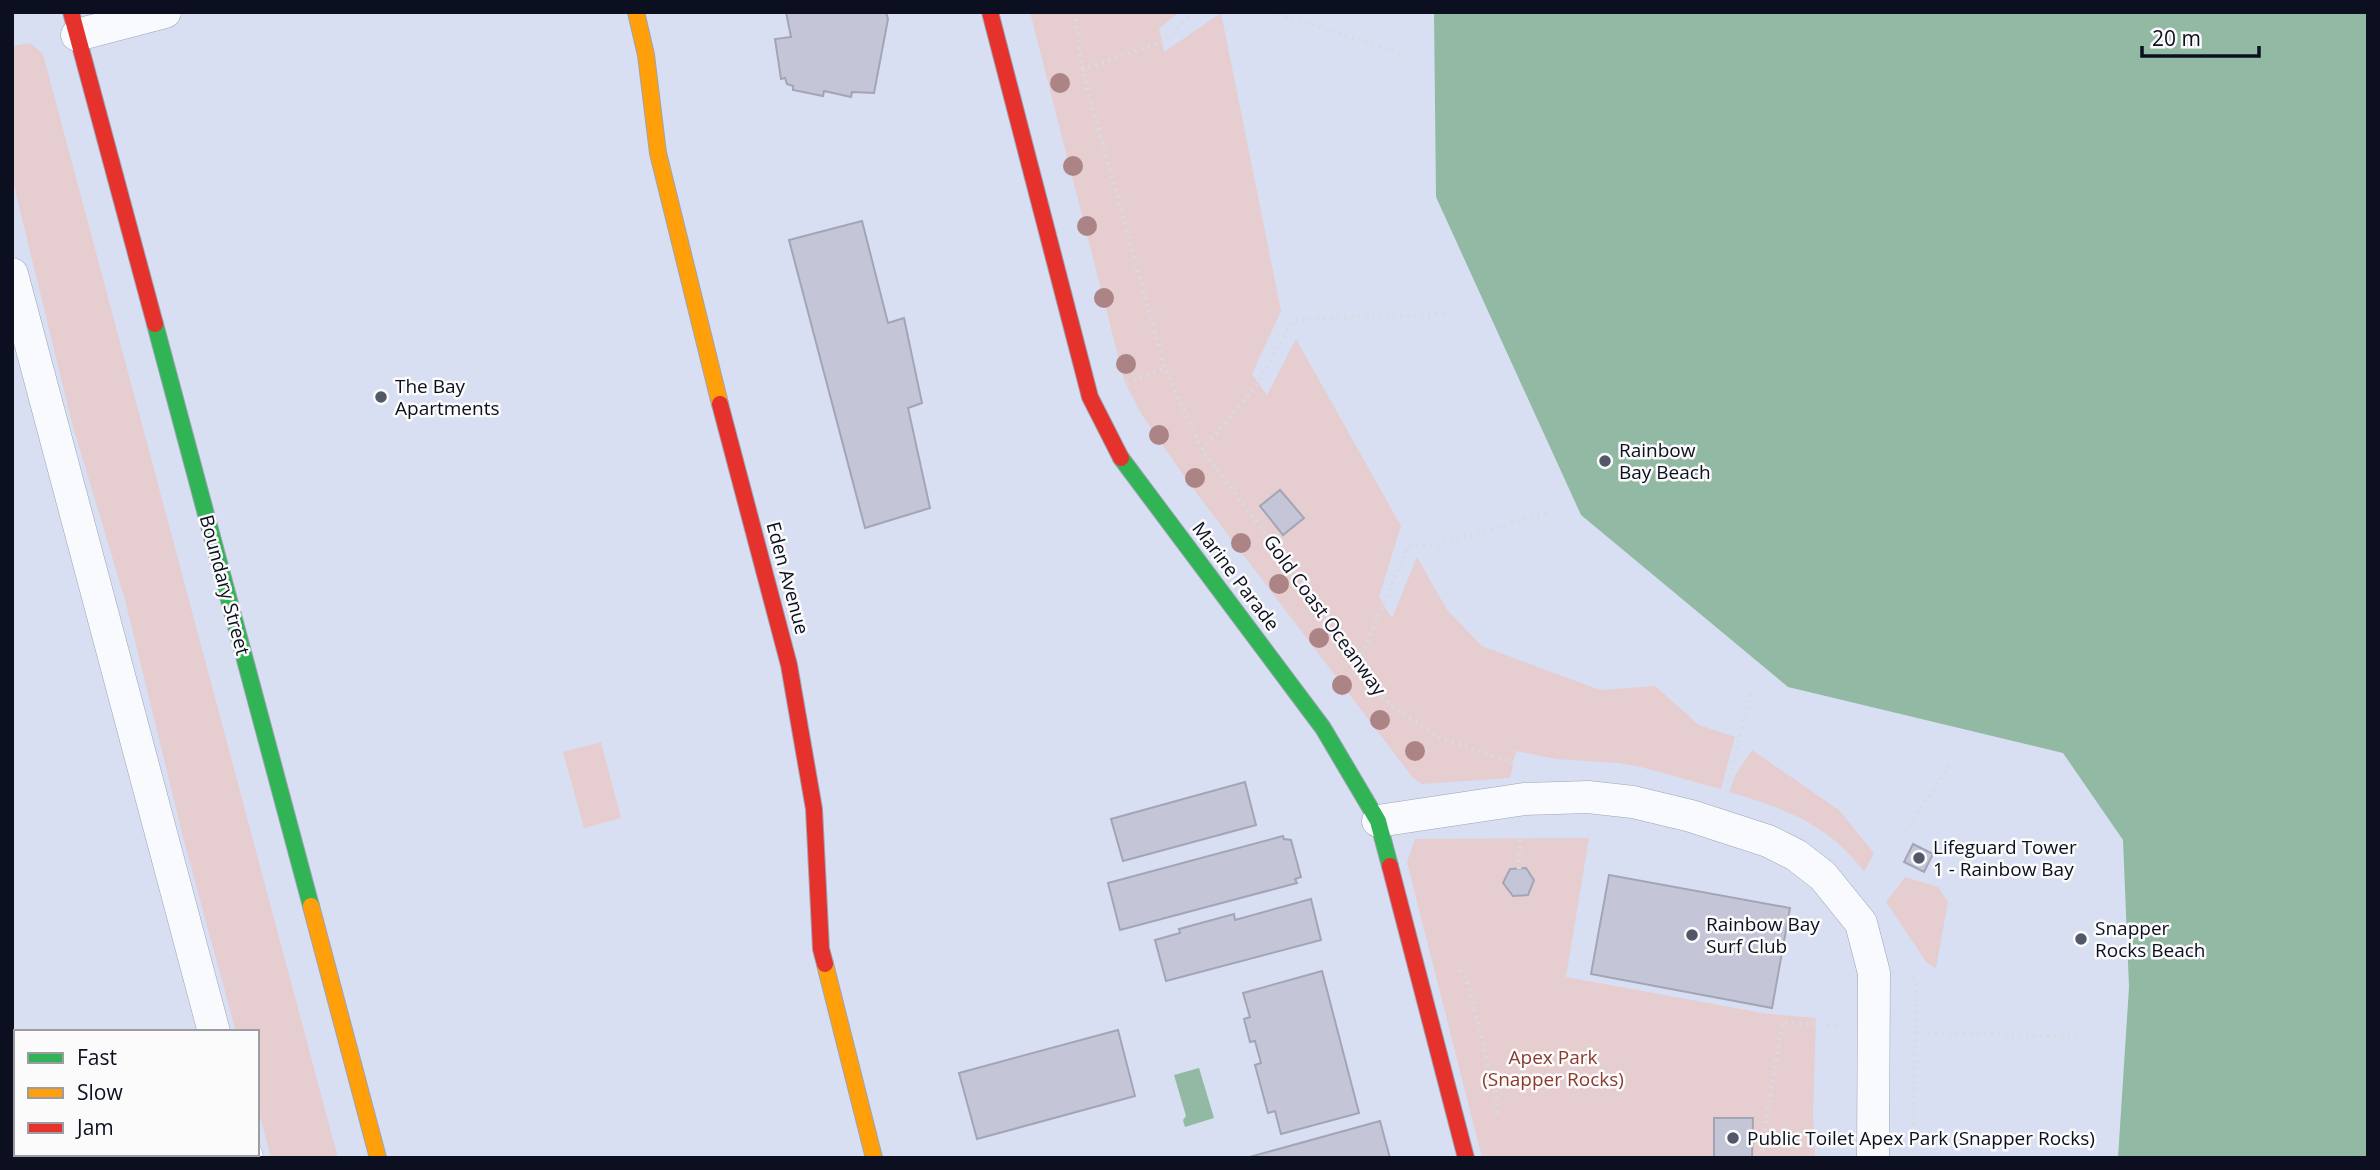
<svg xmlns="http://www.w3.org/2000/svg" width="2380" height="1170" viewBox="0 0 2380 1170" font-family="'Open Sans',sans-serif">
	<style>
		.green { fill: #e5cdd0 }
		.water { fill: #92b9a3 }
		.building { fill: #c4c6d8; stroke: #a3a5b6; stroke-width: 2 }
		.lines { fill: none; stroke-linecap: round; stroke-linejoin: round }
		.street-casing { stroke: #9ea3b4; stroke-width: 33 }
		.fast-casing { stroke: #9ea3b4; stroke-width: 18 }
		.slow-casing { stroke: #9ea3b4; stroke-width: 18 }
		.jam-casing { stroke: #9ea3b4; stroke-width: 18 }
		.path { stroke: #d8dbe1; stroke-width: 4.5; stroke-dasharray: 2 5; stroke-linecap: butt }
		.street { stroke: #f9fafd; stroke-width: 32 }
		.fast { stroke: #30b455; stroke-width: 16 }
		.slow { stroke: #ff9f0a; stroke-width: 16 }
		.jam { stroke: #e5322d; stroke-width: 16 }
		.tree { fill: #ad8486 }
		.poi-dot { fill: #535869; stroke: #fbfbfb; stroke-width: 2.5 }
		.labels { text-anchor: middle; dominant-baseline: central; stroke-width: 5; stroke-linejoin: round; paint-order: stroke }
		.poi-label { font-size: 19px; fill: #0b0f1f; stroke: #fbfbfb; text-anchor: start }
		.street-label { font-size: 19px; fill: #0b0f1f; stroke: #fbfbfb }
		.park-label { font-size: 19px; fill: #8a3a2d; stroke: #fbfbfb }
	</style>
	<rect width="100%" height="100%" fill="#d8dff3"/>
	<path class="green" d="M1030,12h149l-20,17 5,23 57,-39 60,298 -29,63 15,21 29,-56 105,187 -22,71 13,21 25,-61 30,53 35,36 118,44 55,-4 44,39 36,12 -14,52 -80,-22 -23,-4 -62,-4 -40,-8 -6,27 -88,6 -9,-6 -225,-296 -46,-67 -17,-32z
		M30,43l13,11 295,1104h-67l-14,-53v-73h-21l-52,-191 -59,-241 -53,-177 -54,-221 -6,-27v-129z
		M601,742l20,76 -37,10 -21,-76z
		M1752,750l87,60 35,43 -10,19c-33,-47 -83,-65 -135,-80l7,-18z
		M1589,838l-23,139 202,37 48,4 -3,94 2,46h-333l-75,-296 8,-23z
		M1905,877l33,10 10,15 -12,66 -9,-5 -41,-61z"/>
	<path class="water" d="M1434,12h934v1146h-250l11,-171 -6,-147 -60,-87 -275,-66 -207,-172 -145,-318z
		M1199,1068l15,50 -29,9 -2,-7 3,-4 -12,-41z"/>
	<path class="building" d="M786,12h100l2,7 -14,74 -22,-1 -1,5 -27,-6 -1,5 -30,-6v-4l-6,-2 -2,-6 -4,1 -6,-40 16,-2z
		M862,221l26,102 16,-5 18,85 -14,5 22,100 -65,20 -76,-288z
		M1280,490l24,28 -21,17 -23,-29z
		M1245,782l11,43 -133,36 -12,-42z
		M1283,836l1,3 7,1 10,37 -6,2 2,4 -177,47 -12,-47z
		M1913,844l20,10 -9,18 -20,-10z
		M1526,868l8,12 -6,15 -15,1 -10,-13 7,-14z
		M1609,875l181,33 -18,100 -181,-34z
		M1311,899l10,41 -155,41 -11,-41 25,-7 -1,-4 55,-15 1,6z
		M1322,971l37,142 -78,21 -6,-23 -7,2 -13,-48 6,-2 -6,-22 -5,1 -6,-23 6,-2 -7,-24z
		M1118,1030l17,66 -158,43 -18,-66z
		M1714,1118h39l-1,40h-38z
		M1380,1121l10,37h-144z"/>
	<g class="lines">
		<defs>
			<path id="street" d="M77,35l88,-23
				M12,274l202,758
				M1378,821l146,-22 64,-2 45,5 58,14 77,25 28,14 27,21 38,47 13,50 -1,185
				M246,1154l1,4"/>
			<path id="fast" d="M155,324l156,582
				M1121,458l202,270 55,93 12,45"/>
			<path id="slow" d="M636,12l10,43 12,98 62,251
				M311,906l67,252
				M825,964l49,194"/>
			<path id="jam" d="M71,12l84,312
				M990,12l100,385 31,61
				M720,404l69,261 25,144 7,140 4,15
				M1390,866l76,292"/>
		</defs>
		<use href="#street" class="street-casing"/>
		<use href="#fast" class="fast-casing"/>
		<use href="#slow" class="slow-casing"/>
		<use href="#jam" class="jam-casing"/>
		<path class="path" d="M1075,12l7,58 83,298 37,82 117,154 71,101 50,33 75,25
			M1272,12l131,42
			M1082,70l81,-29 32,-29
			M1127,383l38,-15
			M1202,450l53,-63 38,-66 26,-3 128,-4
			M1359,661l49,-115 31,-1 112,-34
			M1726,790l25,-97
			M1905,831l47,-69
			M1519,869l1,-34
			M1460,970l7,10 29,116 2,17
			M1912,970l4,15 -3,173
			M1914,1032l165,5
			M1762,1158l3,-32 18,-104 57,4"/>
		<use href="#street" class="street"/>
		<use href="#fast" class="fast"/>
		<use href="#slow" class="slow"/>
		<use href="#jam" class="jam"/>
	</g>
	<g class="tree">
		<circle cx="1060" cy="83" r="10"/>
		<circle cx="1073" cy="166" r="10"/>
		<circle cx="1087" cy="226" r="10"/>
		<circle cx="1104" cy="298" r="10"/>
		<circle cx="1126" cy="364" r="10"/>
		<circle cx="1159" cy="435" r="10"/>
		<circle cx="1195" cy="478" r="10"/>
		<circle cx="1241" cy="543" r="10"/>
		<circle cx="1279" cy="584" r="10"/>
		<circle cx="1319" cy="638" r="10"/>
		<circle cx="1342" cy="685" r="10"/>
		<circle cx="1380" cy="720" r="10"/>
		<circle cx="1415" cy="751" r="10"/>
	</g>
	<g class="poi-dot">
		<circle cx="381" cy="397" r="7"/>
		<circle cx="1605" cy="461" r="7"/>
		<circle cx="1919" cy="858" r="7"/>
		<circle cx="1692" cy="935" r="7"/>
		<circle cx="2081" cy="939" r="7"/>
		<circle cx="1733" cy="1138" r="7"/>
	</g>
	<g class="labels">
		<g class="poi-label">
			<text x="395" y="386">The Bay<tspan x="395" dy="22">Apartments</tspan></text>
			<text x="1619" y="450">Rainbow<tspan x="1619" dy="22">Bay Beach</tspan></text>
			<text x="1933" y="847">Lifeguard Tower<tspan x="1933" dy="22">1 - Rainbow Bay</tspan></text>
			<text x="1706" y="924">Rainbow Bay<tspan x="1706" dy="22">Surf Club</tspan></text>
			<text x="2095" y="928">Snapper<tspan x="2095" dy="22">Rocks Beach</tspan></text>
			<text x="1747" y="1138">Public Toilet Apex Park (Snapper Rocks)</text>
		</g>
		<g class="street-label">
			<text transform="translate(1236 576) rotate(53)">Marine Parade</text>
			<text transform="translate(788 578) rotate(75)">Eden Avenue</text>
			<text transform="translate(225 585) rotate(75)">Boundary Street</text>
			<text transform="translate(1325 615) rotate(54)">Gold Coast Oceanway</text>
		</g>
		<g class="park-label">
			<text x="1553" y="1057">Apex Park<tspan x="1553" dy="22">(Snapper Rocks)</tspan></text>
		</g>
	</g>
	<rect width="2380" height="1170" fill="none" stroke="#0b0f1f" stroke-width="28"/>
	<rect x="14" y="1030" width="245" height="126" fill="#fbfbfb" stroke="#9b9da3" stroke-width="2"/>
	<rect x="28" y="1053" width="35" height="10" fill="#30b455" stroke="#9b9da3" stroke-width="2"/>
	<text x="77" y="1065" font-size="21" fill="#0b0f1f">Fast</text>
	<rect x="28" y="1088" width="35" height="10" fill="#ff9f0a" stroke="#9b9da3" stroke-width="2"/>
	<text x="77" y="1100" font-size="21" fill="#0b0f1f">Slow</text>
	<rect x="28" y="1123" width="35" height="10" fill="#e5322d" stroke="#9b9da3" stroke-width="2"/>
	<text x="77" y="1135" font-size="21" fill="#0b0f1f">Jam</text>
	<path d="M2142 46v10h117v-10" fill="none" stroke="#0b0f1f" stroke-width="3.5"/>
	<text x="2152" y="46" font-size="21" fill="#0b0f1f" stroke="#fbfbfb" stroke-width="5" paint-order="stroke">20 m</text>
</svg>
